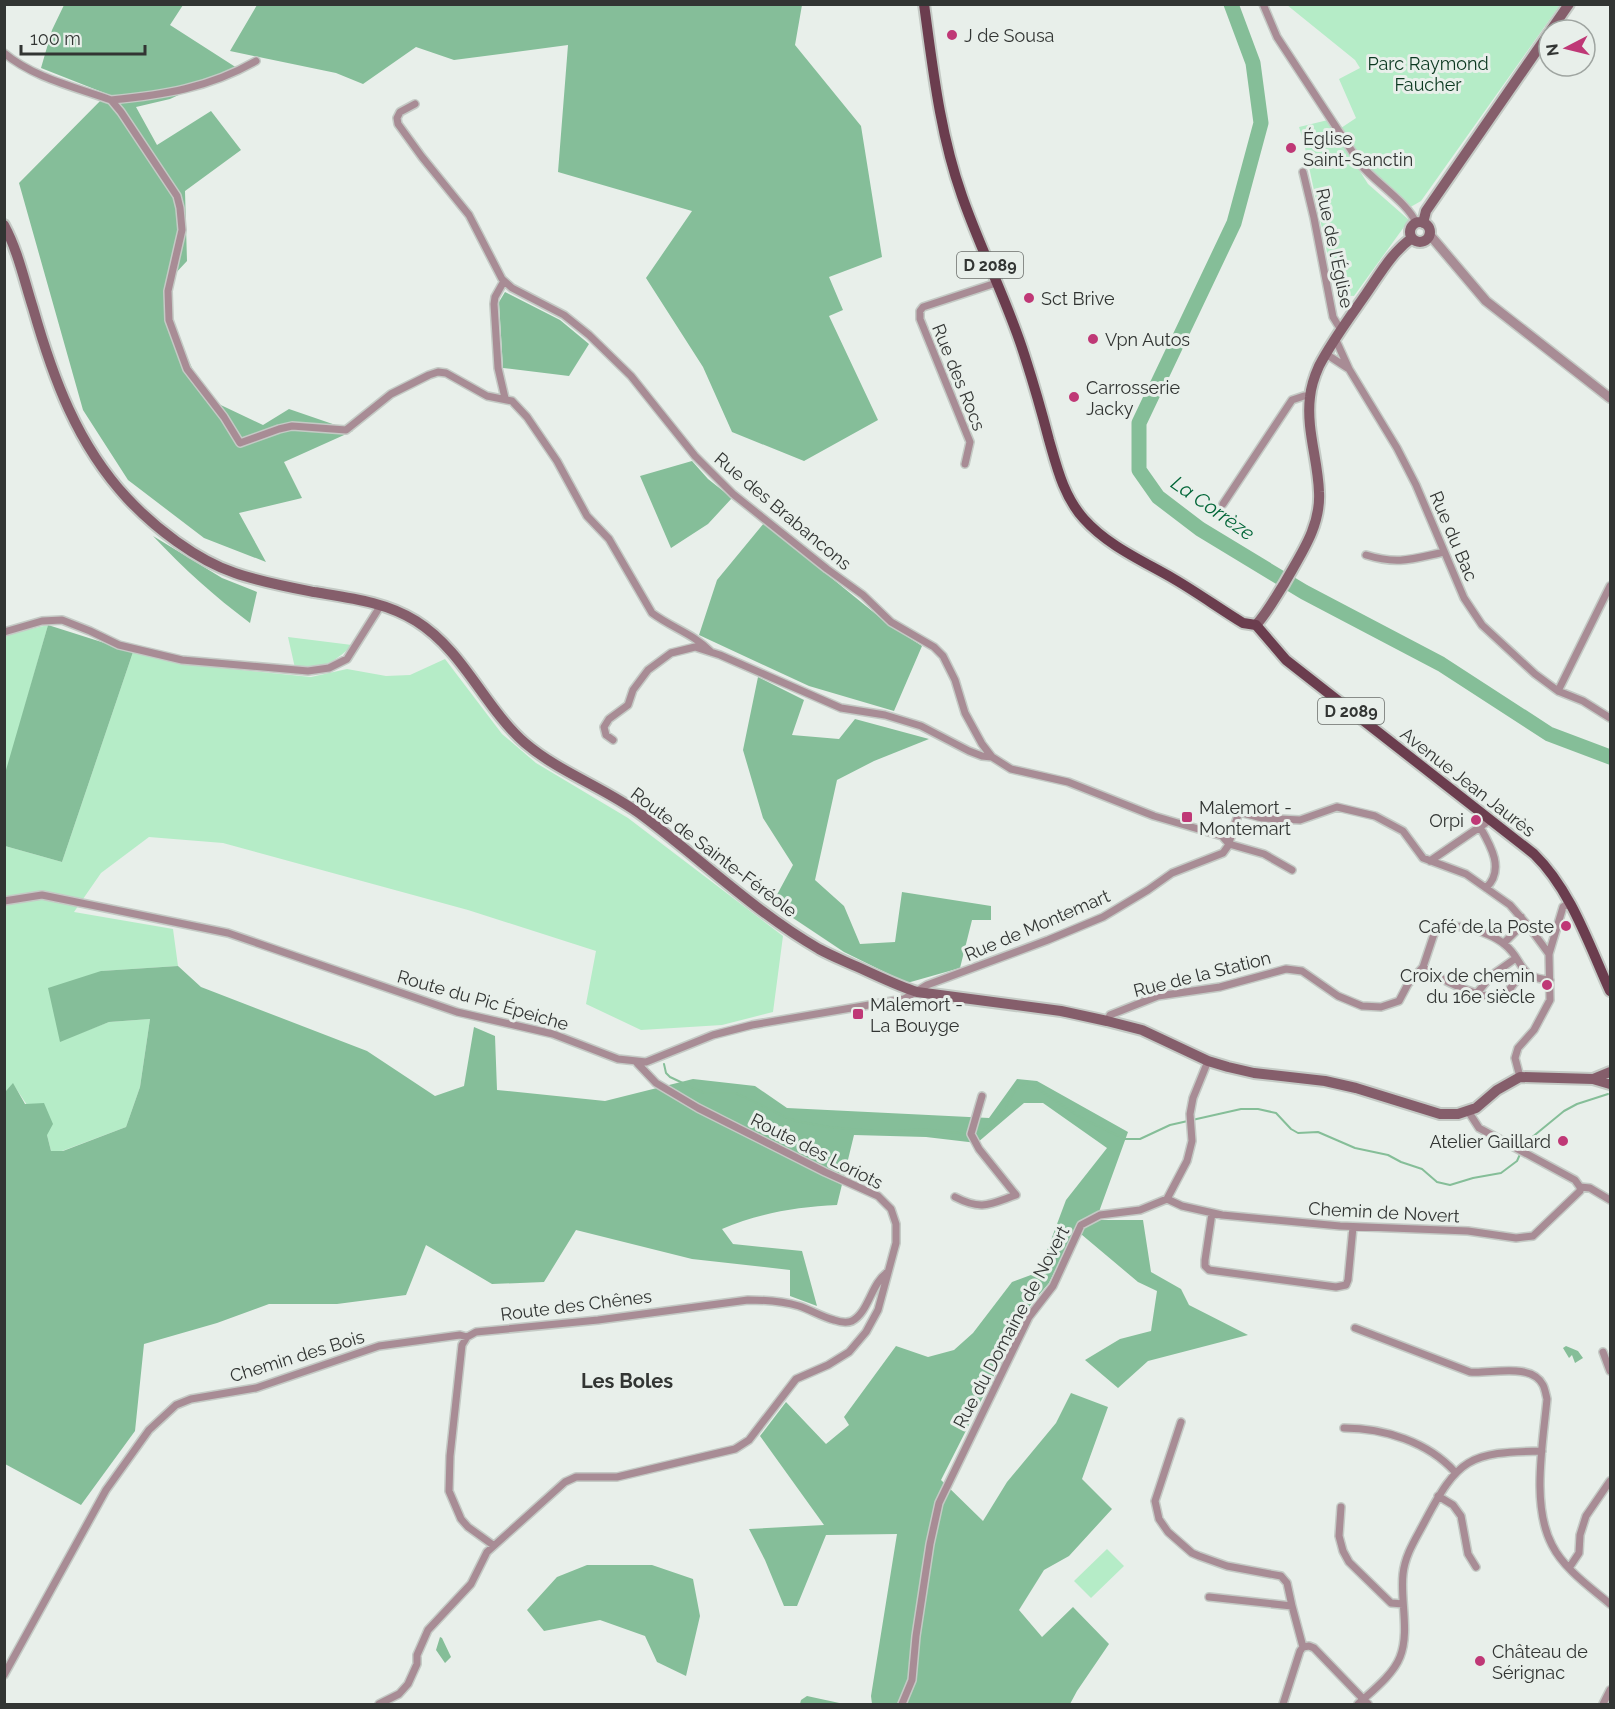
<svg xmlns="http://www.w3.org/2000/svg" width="1615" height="1709" viewBox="0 0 1615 1709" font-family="Raleway,sans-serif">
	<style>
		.green { fill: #b5ecc7 }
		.forest { fill: #85be99 }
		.water { fill: #85be98 }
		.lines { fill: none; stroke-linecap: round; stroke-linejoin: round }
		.stream { stroke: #85be98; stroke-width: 2 }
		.river { stroke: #85be98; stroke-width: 15 }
		.minor-casing { stroke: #c4cac5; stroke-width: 10 }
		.tertiary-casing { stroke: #c4cac5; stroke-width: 12 }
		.secondary-casing { stroke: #c4cac5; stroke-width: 14 }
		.primary-casing { stroke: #c4cac5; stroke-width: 14 }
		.minor { stroke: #a88c95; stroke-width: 7 }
		.tertiary { stroke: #a88c95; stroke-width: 9 }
		.secondary { stroke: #855e6b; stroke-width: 10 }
		.primary { stroke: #6b3d4e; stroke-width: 10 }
		.poi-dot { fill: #bf3876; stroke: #e8efea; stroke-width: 2 }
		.labels { text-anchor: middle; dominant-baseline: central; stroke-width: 6; stroke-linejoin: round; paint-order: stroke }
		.shield { fill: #e8efea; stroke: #696d6a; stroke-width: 1.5 }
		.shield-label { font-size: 16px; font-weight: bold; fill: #323533 }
		.poi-label { font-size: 18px; fill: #323533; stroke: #e8efea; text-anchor: start }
		.park-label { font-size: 18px; fill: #0b3820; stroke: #e8efea }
		.street-label { font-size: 18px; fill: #323533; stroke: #e8efea }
		.water-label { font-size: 20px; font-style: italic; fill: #026638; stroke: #e8efea }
		.neighbourhood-label { font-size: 20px; font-weight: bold; fill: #323533; stroke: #e8efea }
	</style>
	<rect width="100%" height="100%" fill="#e8efea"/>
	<path class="green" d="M1287,5h273l-139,196 -14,8 -36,-31 -33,-48 18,-12 -17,-39 21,-11 -5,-8z
		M1328,120l40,64 41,36 -55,76 -18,-1 -32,-152 -5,-16z
		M48,625l-43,152v-142z
		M288,637l64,8c-18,19 -31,23 -57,23z
		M133,652l68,14 110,11 36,-8 39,7 24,-1 35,-16 57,75 34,29 92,55 155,118 -10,76 -51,13 -81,5 -55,-26 10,-53 -128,-41 -245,-67 -74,-6 -48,36 -27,39 99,17 5,37 -77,5 -41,70 49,-19 41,-3 -10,68 -14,40 -64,24h-11l-4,-16 -34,-51 -8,8v-246l57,16z
		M1107,1549l17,17 -33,32 -17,-17z"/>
	<path class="forest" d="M64,5h119l-13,20 67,43 -67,31 -34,8 21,38 54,-34 30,39 -56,41 2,70 -14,15v51l33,71 57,27 26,-16 64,22 -69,31 18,36 -63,15 27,49 -62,-24 -76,-58 -45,-70 -64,-227 88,-89 -66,-26 11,-38z
		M257,5h545l-7,40 66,81 21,131 -53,20 14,33 -14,6 49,104 -74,41 -72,-29 -29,-65 -57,-89 46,-67 -134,-39 10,-127 -114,15 -38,-13 -53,37 -27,-11 -106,-22z
		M505,292l55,28 29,24 -20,32 -66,-8 -4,-66z
		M692,461l16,18 24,19 -24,26 -37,24 -31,-72z
		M764,523l124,101 34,22 -28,65 -85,-25 -110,-51 18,-55z
		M153,536l69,42 35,14 -7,31c-36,-27 -66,-54 -97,-87z
		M48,625l85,27 -71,210 -57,-16 -1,-69z
		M758,677l46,23 -12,35 47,4 16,-20 74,20 -55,22 -37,19 -22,100 29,26 16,38 35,-2 7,-50 89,14v14h-19l-12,48 -53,15 -63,-31 -72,-48 21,-39 -30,-47 -20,-68z
		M178,966l23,21 166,64 68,45 29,-10 10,-59 21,9 2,54 108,11 88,-22 62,7 32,22 202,10 28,-39 20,2 91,51 -32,88h47l8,52 30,17 8,16 59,30 -100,26 -30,27 -33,-28 35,-21 31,-8 6,-40 -19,-9 -63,-53 -26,54 -21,25 -87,172 42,41 24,-39 49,-59 15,-30 37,14 -26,72 30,30 -43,47 -25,14 -25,40 23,27 31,-30 36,37 -32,47 -7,13h-198l-1,-8 26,-162 -71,1 -29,71h-13l-19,-46 -16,-31 75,-4 -64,-89 26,-34 40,42 23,-19 -5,-8 52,-71 32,11 26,-7 19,-17 39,-51 27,-10 27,-72 41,-52 -64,-45h-19l-47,40 -51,-6 -72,-2 -17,70c-40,2 -78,8 -115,24l11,15 69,7 15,55 -27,-10v-26l-98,-11 -116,-29 -32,52 -52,2 -66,-39 -20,50 -69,9h-68l-52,19 -73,21 -9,87 -54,74 -76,-41v-372l8,-9 12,21 19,-1 9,21 -6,11 4,16h12l63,-24 14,-40 10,-68 -41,3 -49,20 -12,-54 53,-17z
		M587,1565h65l41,14 7,37 -14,60 -29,-14 -12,-26 -45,-16 -56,11 -17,-21 30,-33z"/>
	<path class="water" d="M1566,1346l12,5 5,7 -8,5 -3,-8 -3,3 -6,-10z
		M440,1637l2,1 9,19 -6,6 -9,-13z
		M807,1696l37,8h-44l1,-4z"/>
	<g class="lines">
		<path class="stream" d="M664,1064l2,9 4,4 34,16h32l47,23 13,5 33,6 56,5 38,-3 45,5
			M974,1134c9,-3 18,-8 25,-16 12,-12 10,-32 30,-35l54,36 42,20h15l30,-14 71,-16h17l18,4 15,16 7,4 20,-1 37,16 33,7 13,7 21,7 15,13 13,3 23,-7 28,-5 16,-12 8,-18 39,-32 13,-7 31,-10"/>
		<path class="river" d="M1231,4l22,59 8,60 -27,100 -95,200v47l19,27 42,32 104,63 137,72 108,70 61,23"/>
		<defs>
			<path id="minor" d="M1263,4l14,33 84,128c14,17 48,39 55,58
				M4,53c30,25 71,34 107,47
				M256,61c-47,27 -93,34 -145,39l10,12 56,84 3,12 2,22 -14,61 1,29 18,49 37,48 16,26 39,-14 13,-3 54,4 45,-36 38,-19 9,-3 8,1 41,23 25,5 15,16 30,44 30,55 22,23 43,74c20,15 42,21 59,39
				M415,104l-15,8 -3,6 1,6 24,33 47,58 33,64 10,9 52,27 25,20 42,41 64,80 38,38 94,75 36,26 28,27 43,25 9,9 12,24 10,33 17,31 10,13 19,12 57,13 86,34 68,20 7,8 35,10 28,16
				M1303,172l11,46 19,99 8,13
				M504,281l-9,16 -1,7 4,64 7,30
				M1326,354l23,15 -14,-31
				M1349,369l48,79 19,37 48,113 18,27 53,49 23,17 25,10 27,17
				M965,464l5,-22 -50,-123v-8l3,-4 73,-24
				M1223,504l69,-104 12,-4h6
				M1366,555c32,10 46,4 78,-3
				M4,632l38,-11 20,-1 28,11 29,14 63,15 126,11 21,-3 18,-9 34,-54
				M1558,691l52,-105
				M613,740l-7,-5 -2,-8 5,-8 19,-14 5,-15 15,-20 23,-17 24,-6 25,8 121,53 44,7 36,11 48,25 13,5 10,1
				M1480,827c11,19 25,43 6,61
				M1430,861l60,-41
				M4,901l38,-6 186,38 229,79 96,22 65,25 28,3 67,-27 39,-10 152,-26 23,-14 121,-45 55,-23 45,-27 24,-17 51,-20 5,-7 11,-34 23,6 38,2 37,-13 38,9 28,15 20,27 43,16 44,31 20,23 19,26
				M1504,943l15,-15 2,-11
				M1423,967c21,15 53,30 80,31l21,-28
				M1477,993l15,-18 24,-17
				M1107,1021l3,-6 48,-19 62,-9 66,-18 16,2 36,25 24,10 19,1 18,-6 9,-17 15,-17 11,-33c13,-17 56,-2 70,10 21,16 12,34 46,36
				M1520,1077l-5,-19 3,-10 16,-18 16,-30 -1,-46 14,-47 6,-4
				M1468,1111l11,17 96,52 5,7
				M1580,1187l10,1 20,12
				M955,1197c27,14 35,7 61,-2l-37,-46 -8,-15 11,-38
				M1167,1199l15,7 40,9 118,11 128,5 48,7 17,-2 47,-45v-4
				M1212,1213l-7,47v6l4,4 127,17 10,-2 2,-5 5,-53
				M1355,1328l115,44c21,2 61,-10 73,13 2,4 3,10 4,14 -4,44 -16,106 5,146 12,24 38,42 58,59
				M1603,1352l7,19
				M1181,1422l-26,79 4,18 9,13 24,21 7,3 28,10 54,10 6,7 5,23
				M1344,1428c40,0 84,14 111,44
				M1438,1496l15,9 8,11 7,38 8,13
				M1341,1507l-2,29 4,15 6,11 42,41 12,1
				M493,1545l-25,-18 -7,-8 -12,-28 1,-35 12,-111 5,-8 9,-5 122,-12 150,-20c17,0 34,1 51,6 12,4 23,11 35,14 6,2 13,3 18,1 17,-9 19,-38 36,-49
				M1569,1568l10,-15 1,-18 6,-19 24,-35
				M1209,1597l83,9 11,41
				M1303,1647l6,-1 5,2 54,56
				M4,1675l102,-185 43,-60 27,-25 15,-6 65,-11 123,-42 81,-11 7,2
				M379,1704l20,-10 9,-10 9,-20v-9l11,-25 43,-46 16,-32 78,-70 11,-5h41l118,-28 14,-9 47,-61 32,-14 21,-13 17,-20 12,-22 18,-67v-19l-5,-15 -13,-13 -53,-24 -127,-64 -42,-25 -19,-20
				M902,1704l10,-24 4,-44 14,-92 9,-41 90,-186 24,-31 28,-61 19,-10 40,-5 27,-11 20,-38 5,-20 -2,-27 3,-16 15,-37
				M1283,1704l17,-53 3,-4
				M1358,1704c14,-13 35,-29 42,-47 10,-25 0,-57 3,-83 2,-19 12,-34 21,-51 34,-65 45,-71 118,-72
				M1603,1704l7,-14"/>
			<path id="tertiary" d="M1429,234l57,67 124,97"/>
			<path id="secondary" d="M1551,30l18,-26
				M1410 232a10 10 0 1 1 20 0a10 10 0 1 1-20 0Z
				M1423,223l3,-12 123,-178
				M4,225c14,26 20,55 29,83 20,70 44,136 94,190 27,29 69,62 108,75 26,9 53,14 79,19 36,6 72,10 102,29 48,30 68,86 109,122 35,30 81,45 118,73 59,44 112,96 176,133 11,6 23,11 34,16 21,9 42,20 64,27l144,19 46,10 35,9 66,31 20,6 26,6 71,8 31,7 84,26h18l18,-6 21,-18 23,-13 73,2 17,5
				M1256,625c11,-12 19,-27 28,-41 16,-29 37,-57 35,-92 -1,-32 -13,-63 -9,-95 1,-10 5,-22 9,-31 13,-25 31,-49 47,-72 14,-20 26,-42 46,-56
				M1593,1079l17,-7"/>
			<path id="primary" d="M924,4c9,66 16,130 38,192 19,55 46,106 63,161 9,28 17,56 24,83 8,28 15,57 35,79 24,27 59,42 90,60 24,14 46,30 69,44l13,2 30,35 248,194c37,36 55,91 76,137"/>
		</defs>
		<use href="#minor" class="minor-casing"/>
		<use href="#tertiary" class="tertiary-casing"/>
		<use href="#secondary" class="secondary-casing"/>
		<use href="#primary" class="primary-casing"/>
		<use href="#minor" class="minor"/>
		<use href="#tertiary" class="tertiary"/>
		<use href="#secondary" class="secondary"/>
		<use href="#primary" class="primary"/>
	</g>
	<g class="poi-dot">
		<circle cx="952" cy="35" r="6"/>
		<circle cx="1291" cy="148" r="6"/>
		<circle cx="1029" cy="298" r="6"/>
		<circle cx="1093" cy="339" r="6"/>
		<circle cx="1074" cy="397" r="6"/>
		<rect x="1181" y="811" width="12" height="12" rx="3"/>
		<circle cx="1476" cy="820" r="6"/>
		<circle cx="1566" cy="926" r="6"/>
		<circle cx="1547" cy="985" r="6"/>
		<rect x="852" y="1008" width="12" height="12" rx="3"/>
		<circle cx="1563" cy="1141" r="6"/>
		<circle cx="1480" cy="1661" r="6"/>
	</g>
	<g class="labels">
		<g class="shield">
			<rect x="957" y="252" width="66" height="26" rx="4.5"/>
			<rect x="1318" y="698" width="66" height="26" rx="4.5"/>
		</g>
		<g class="shield-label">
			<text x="990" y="265">D 2089</text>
			<text x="1351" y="711">D 2089</text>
		</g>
		<g class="poi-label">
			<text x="964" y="35">J de Sousa</text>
			<text x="1303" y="138">Église<tspan x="1303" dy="21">Saint-Sanctin</tspan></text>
			<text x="1041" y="298">Sct Brive</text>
			<text x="1105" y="339">Vpn Autos</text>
			<text x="1086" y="387">Carrosserie<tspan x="1086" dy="21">Jacky</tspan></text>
			<text x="1199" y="807">Malemort -<tspan x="1199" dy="21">Montemart</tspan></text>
			<text x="1464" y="820" text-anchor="end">Orpi</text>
			<text x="1554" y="926" text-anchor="end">Café de la Poste</text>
			<text x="1535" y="975" text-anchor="end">Croix de chemin<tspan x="1535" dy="21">du 16e siècle</tspan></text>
			<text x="870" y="1004">Malemort -<tspan x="870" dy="21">La Bouyge</tspan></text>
			<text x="1551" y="1141" text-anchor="end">Atelier Gaillard</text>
			<text x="1492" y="1651">Château de<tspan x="1492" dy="21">Sérignac</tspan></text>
		</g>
		<g class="park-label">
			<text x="1428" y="63">Parc Raymond<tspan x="1428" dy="21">Faucher</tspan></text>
		</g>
		<g class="street-label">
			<text transform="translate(1335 248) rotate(78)">Rue de l'Église</text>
			<text transform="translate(959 377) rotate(68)">Rue des Rocs</text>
			<text transform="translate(783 511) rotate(40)">Rue des Brabancons</text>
			<text transform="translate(1454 536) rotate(67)">Rue du Bac</text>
			<text transform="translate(1468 782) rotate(38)">Avenue Jean Jaurès</text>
			<text transform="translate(714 852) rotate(37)">Route de Sainte-Féréole</text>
			<text transform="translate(1037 925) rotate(-23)">Rue de Montemart</text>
			<text transform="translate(1202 974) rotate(-14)">Rue de la Station</text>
			<text transform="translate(483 1000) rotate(16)">Route du Pic Épeiche</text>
			<text transform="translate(817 1151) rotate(27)">Route des Loriots</text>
			<text transform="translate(1384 1212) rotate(3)">Chemin de Novert</text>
			<text transform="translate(576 1305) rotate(-7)">Route des Chênes</text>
			<text transform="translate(1011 1327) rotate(-62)">Rue du Domaine de Novert</text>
			<text transform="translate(297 1356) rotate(-17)">Chemin des Bois</text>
		</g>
		<g class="water-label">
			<text transform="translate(1213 508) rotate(35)">La Corrèze</text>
		</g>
		<g class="neighbourhood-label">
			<text x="627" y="1381">Les Boles</text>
		</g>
	</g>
	<rect width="1615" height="1709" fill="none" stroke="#323533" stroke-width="12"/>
	<g transform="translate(1567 48) rotate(263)"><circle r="28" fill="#e8efea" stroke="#9fa5a1" stroke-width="1.5"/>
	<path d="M0-4.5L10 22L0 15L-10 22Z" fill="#bf3876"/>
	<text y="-9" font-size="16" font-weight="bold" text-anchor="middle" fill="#323533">N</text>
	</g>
	<path d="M21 45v9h124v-9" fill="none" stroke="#323533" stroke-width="3"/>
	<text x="30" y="45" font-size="18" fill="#323533" stroke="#e8efea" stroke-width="4.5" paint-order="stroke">100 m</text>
</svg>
